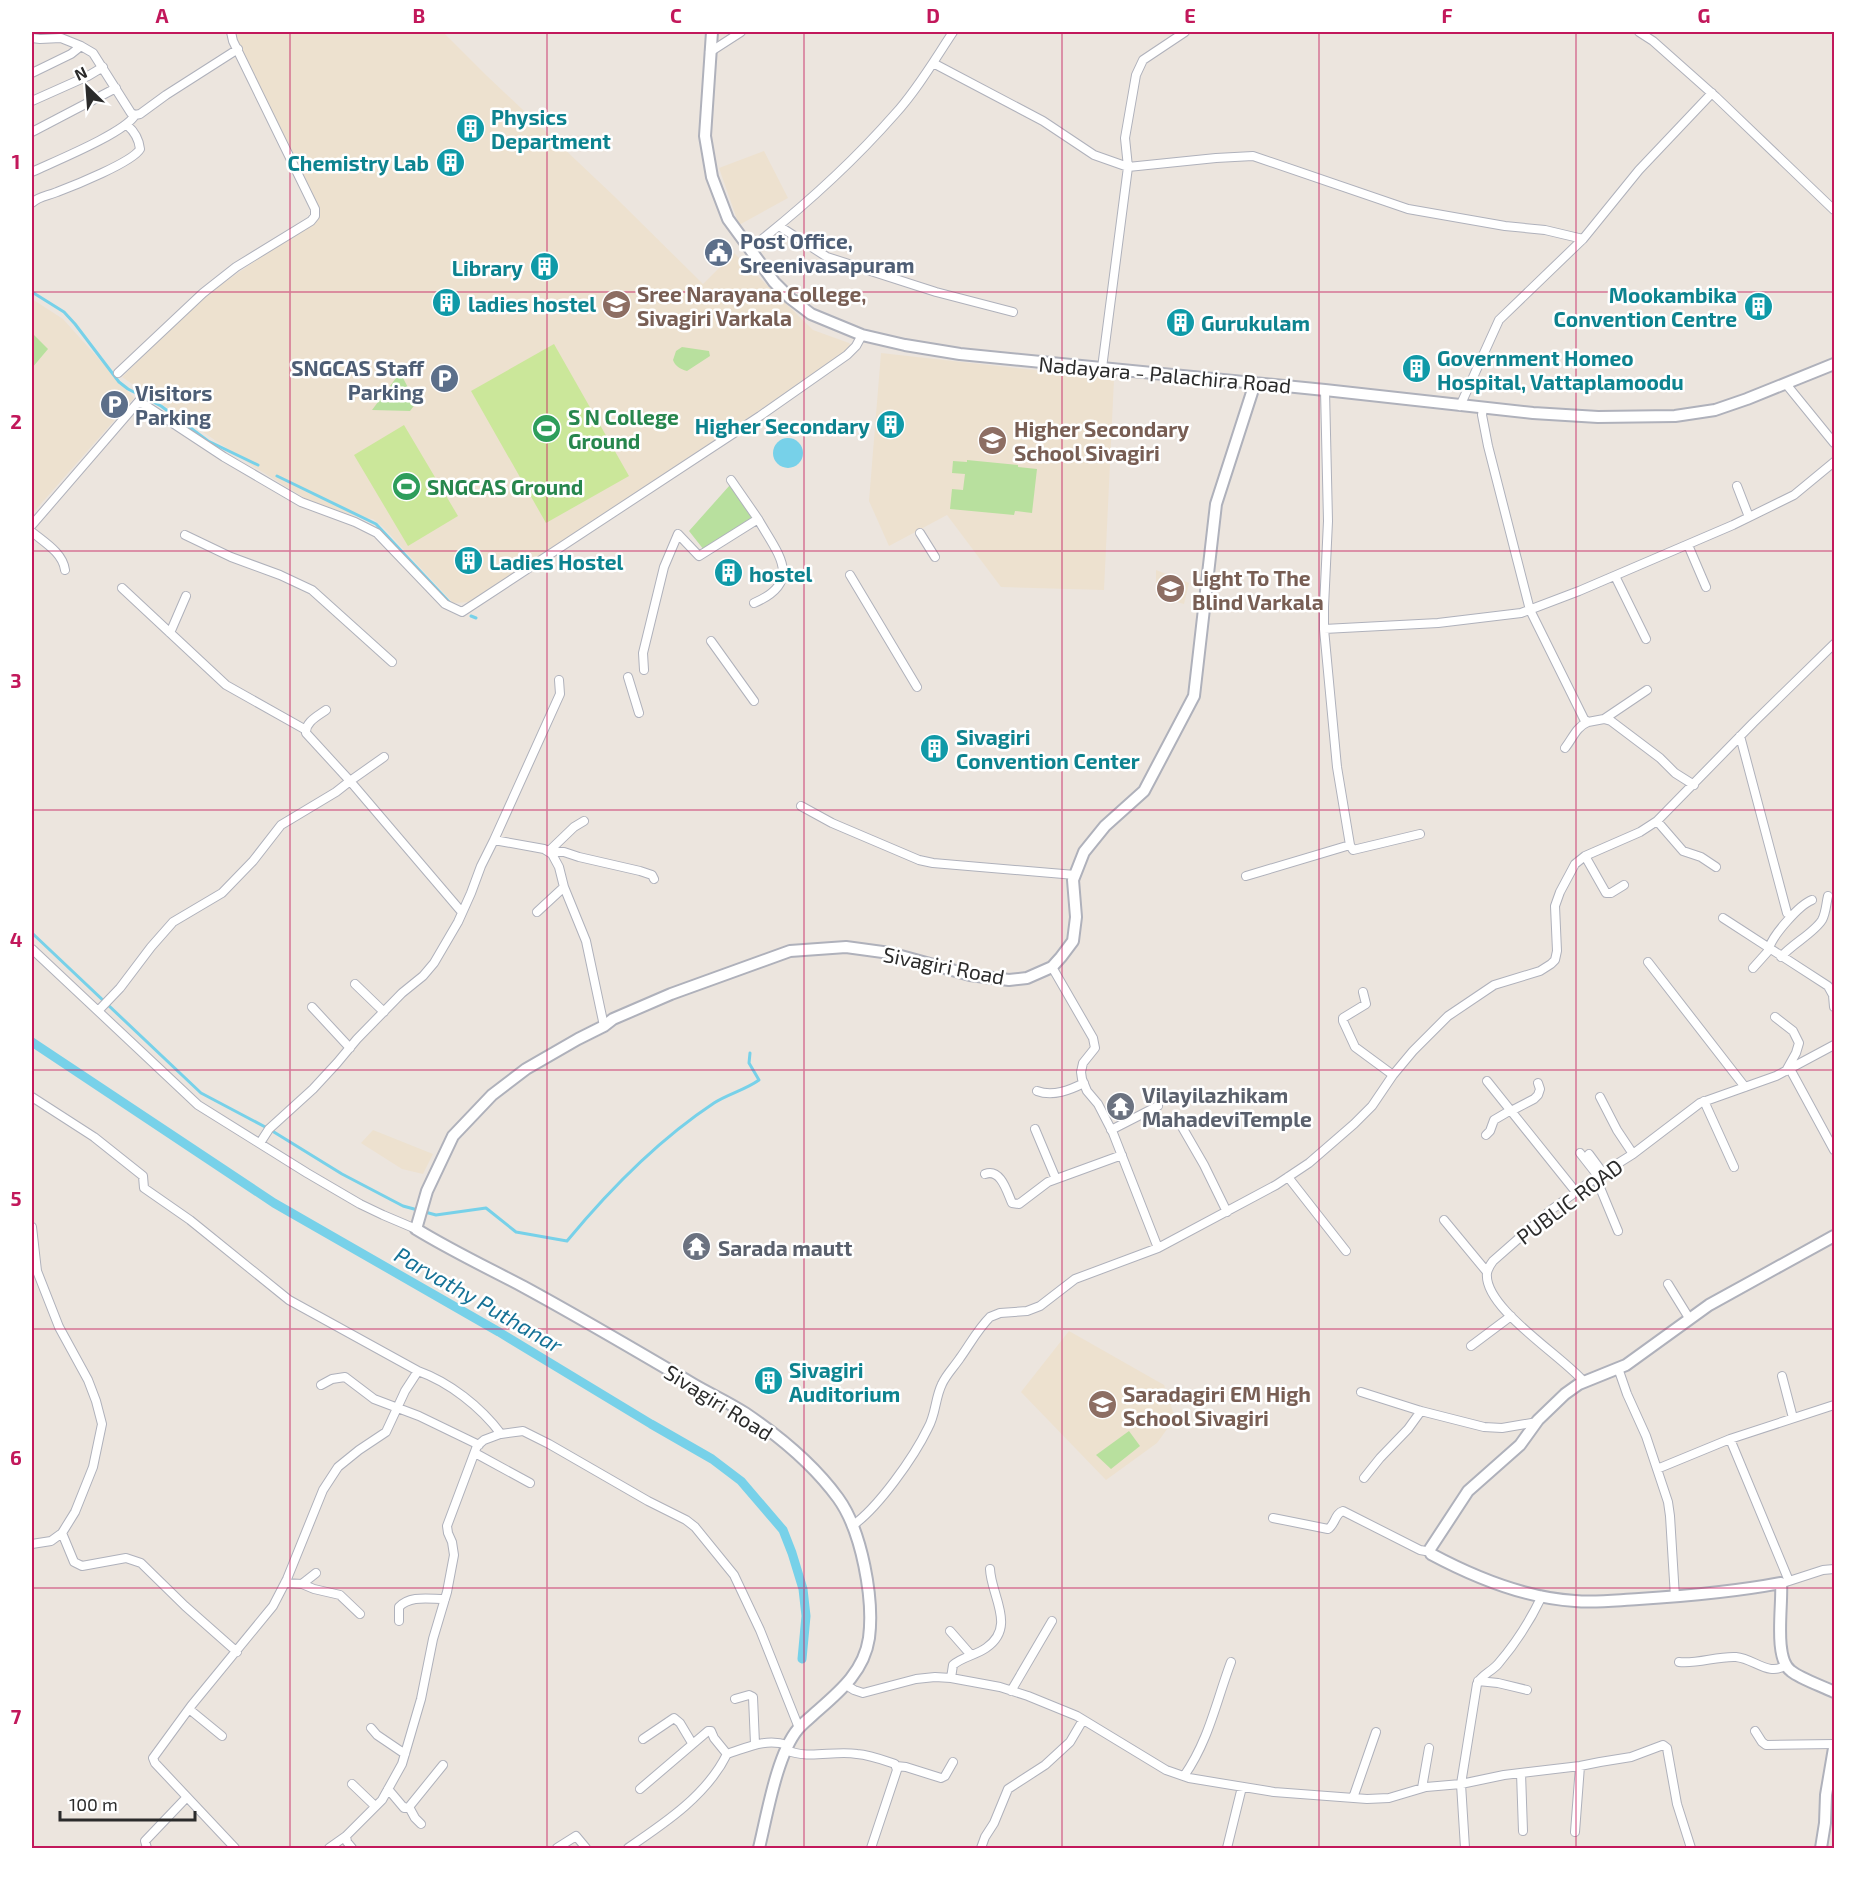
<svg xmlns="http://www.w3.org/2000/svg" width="1866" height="1880" viewBox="0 0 1866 1880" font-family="'Exo 2',sans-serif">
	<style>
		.education { fill: #ede1cf }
		.green { fill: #b8e09e }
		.pitch { fill: #cbe79a }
		.water { fill: #77d1e9 }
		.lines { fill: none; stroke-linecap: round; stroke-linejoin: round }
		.stream { stroke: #77d1e9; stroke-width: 3 }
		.canal { stroke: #77d1e9; stroke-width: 9 }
		.street-casing { stroke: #afb1bb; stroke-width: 10 }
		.secondary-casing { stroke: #afb1bb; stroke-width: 14 }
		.street { stroke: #fff; stroke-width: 8 }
		.secondary { stroke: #fff; stroke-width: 10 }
		.grid { fill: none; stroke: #c2185b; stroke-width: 1.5; stroke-opacity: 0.55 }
		.labels { text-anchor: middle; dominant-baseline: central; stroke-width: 5; stroke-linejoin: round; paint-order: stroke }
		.culture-label { font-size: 21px; font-weight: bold; fill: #0d838f; stroke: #fff; text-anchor: start }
		.service-label { font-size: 21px; font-weight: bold; fill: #4e5e75; stroke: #fff; text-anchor: start }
		.education-label { font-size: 21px; font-weight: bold; fill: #785e54; stroke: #fff; text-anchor: start }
		.street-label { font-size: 21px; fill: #2b2b2b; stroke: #fff }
		.leisure-label { font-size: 21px; font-weight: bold; fill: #27864d; stroke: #fff; text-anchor: start }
		.worship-label { font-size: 21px; font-weight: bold; fill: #5b616d; stroke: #fff; text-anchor: start }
		.water-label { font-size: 22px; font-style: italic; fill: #147196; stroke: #fff }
		.neatline { fill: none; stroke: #c2185b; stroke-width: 2 }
		.grid-label { font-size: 20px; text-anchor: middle; font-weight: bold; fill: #c2185b }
	</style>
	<rect width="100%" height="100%" fill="#ece5de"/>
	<path class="education" d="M232,32h211l44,44 128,121 88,87 31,-31 79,77 36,13 4,5 -382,254 -18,1 -69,-75 -11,-9 -14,-2 -48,-15 -55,-34 -134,-91 84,-82 110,-76z
		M764,151l24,47 -49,27 -20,-57z
		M32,299l31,20 71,79 -102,116z
		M881,353l233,26 -10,211 -103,-3 -54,-72 -58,31 -20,-45z
		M1156,570l33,13 -5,21 -28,-8z
		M373,1130l60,24 -10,20 -21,-5 -41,-26z
		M1069,1331l95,54 11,33 -18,25 -51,37 -85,-88z"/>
	<path class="green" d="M32,333l16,16 -16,19z
		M682,347l27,4 1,5 -23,15c-7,-2 -12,-5 -14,-11l3,-9z
		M399,377l4,1 13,25 -6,8 -38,-1 24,-32z
		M967,460l51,5v2l19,2 -5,44 -17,-2 -1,4 -64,-6 2,-20 11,1 2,-16 -13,-1 1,-12 14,1z
		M730,485l22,33 -48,32 -15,-19z
		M1129,1431l11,15 -29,23 -15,-14z"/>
	<path class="pitch" d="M554,344l75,132 -83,47 -75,-132z
		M404,425l54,91 -50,30 -54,-91z"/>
	<path class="water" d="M773 453a15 15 0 1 1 30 0a15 15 0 1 1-30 0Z"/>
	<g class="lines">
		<path class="stream" d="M32,292l32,20 11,12 44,58 9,7 33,17 47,35 50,24
			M277,476l99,48 75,80
			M471,616l5,2
			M32,933l169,160 68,36 73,45 61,32 33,9 50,-7 30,24 51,9c43,-52 91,-101 147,-138 14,-9 31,-13 45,-23l-10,-17 1,-10"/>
		<path class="canal" d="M32,1042l242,161 225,129 152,92 61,35 29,22 42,49 9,23 11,36 3,27 -4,43"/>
		<defs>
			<path id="street" d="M1639,32l14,9 63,56 118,113
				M32,38l8,1 21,-1 20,8 12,7 38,60 4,2
				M710,52l31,-20
				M933,63l110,58 51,34 34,12 88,-9 37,-2 155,53 97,17 40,4 38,9 56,-69 73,-77
				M32,73l39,-19 10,-8
				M32,101l56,-25 15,-9
				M135,115l5,-1 26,-19 72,-46
				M32,132l84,-44
				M32,172c21,-10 93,-39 103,-57
				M32,203c7,-7 16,-7 25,-11 16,-6 76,-30 83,-43 -1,-9 -6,-18 -13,-24
				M779,226l48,31 109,35 77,20
				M751,248c51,-40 101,-85 144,-134 22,-24 40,-55 58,-82
				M1102,368l26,-201 -3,-29 11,-63 7,-15 42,-28
				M118,373l85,-80 33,-26 75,-46 4,-5v-7l-82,-168 -2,-9
				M1786,384l48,59
				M1325,390l3,131 -4,86v22l114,-6 83,-10 58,-22 154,-66 61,-30 40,-33
				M1460,406l39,-86 84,-81
				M1483,408l-1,7 6,31 42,164 54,109 4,3 16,-3 7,2 49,37 15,15 19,12
				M1737,486l12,31
				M32,525l107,-124 85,56 77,45 54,20 22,11 68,71 17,8 298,-196 87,-61 9,-9 6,-11
				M32,532c12,10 31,21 33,38
				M920,533l15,24
				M185,535l46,22 49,18 32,15 80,72
				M1688,545l18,42
				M850,575l67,112
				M1615,576l31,63
				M122,588l104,97 80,45
				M754,603c51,-22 23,-50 4,-84
				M1324,629l13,138 13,78 3,5 67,-16
				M170,633l16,-37
				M711,641l43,60
				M644,670l-1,-17 21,-86 14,-33 21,22 59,-37 -27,-39
				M628,677l11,36
				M1604,719l43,-29
				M1740,736l47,177
				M1565,748c8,-10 11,-21 23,-26
				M384,757l-34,24 110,129
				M801,806l31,17 87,37 14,3 142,12
				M1657,821l26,30 18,6 15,10
				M494,840l66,-146 -1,-14
				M549,851l25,-24 10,-6
				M549,852h15l15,5 61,14 12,4 2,4
				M1585,856l21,37h5l13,-8
				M1246,876l104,-31
				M537,912l27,-25
				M1723,918l105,68 5,9 1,12
				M1769,948c4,-13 30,-43 43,-48
				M32,949l166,156 109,68 53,31 23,11 33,14
				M1781,957c11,-13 33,-24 41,-37 4,-7 4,-16 6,-24
				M1648,962l97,125
				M1052,967l41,71 2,10 -12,15 -2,9 1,7 5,12 11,13 15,29 45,115
				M1753,968l17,-19
				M355,984l29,28
				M1363,992l3,12 -23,14v3l12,26 38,28
				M312,1007l38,41
				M98,1011l22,-23 31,-41 22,-25 49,-29 31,-32 28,-36 55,-33 14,-11 -44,-48c-1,-11 12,-17 20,-23
				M1775,1017l18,14 6,12 -3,10 -10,18
				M1790,1069l44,81
				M1487,1081l89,111
				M1037,1091c16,6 33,-1 47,-8
				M32,1097l62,40 49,39 1,12 46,32 99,80 129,71c31,11 63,36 83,63l22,-3 26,13 99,57 38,19 9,7 39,48 26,55 39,98
				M1600,1097l17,33 16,24
				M1704,1101l30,66
				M1511,1111l23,-12 4,-4 2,-6 -2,-6
				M1178,1120l26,45 23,47
				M1035,1129l21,50
				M1111,1130l47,-24
				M1486,1135l4,-4 4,-11 17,-10
				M260,1143l9,-14 44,-40 24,-26 20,-24 45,-46 21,-17 11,-13 24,-41 13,-29 10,-27 13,-26 50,9 8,5 7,13 5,20 22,54 18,85
				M1580,1153l18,23
				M1589,1154l14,19
				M985,1174c16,-6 22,18 27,29l7,1 29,-22 74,-27
				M1288,1177l58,74
				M1596,1178l22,53
				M1444,1220l43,52
				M32,1227l5,44 22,56 29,53 8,21 6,23 -9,43 -18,45 -13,21 -11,8 -19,3
				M1668,1284l21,34
				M1471,1346l40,-30
				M1618,1368l9,26 19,42 22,66 2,14 5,81
				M1782,1376l11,42
				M1584,1382c-20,-25 -101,-74 -97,-109 1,-5 3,-8 6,-12l58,-51 47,-34 35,-22 67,-51 76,-27 58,-31
				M321,1385l11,-6 13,-2 29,22 45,17 60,29
				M1361,1392l60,19 63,16 18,1 35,-6
				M1730,1439l59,142
				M475,1453l55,30
				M1657,1469l73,-30 104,-34
				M1364,1478l16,-20 28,-29 13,-18
				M1273,1518l55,11c7,-4 7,-16 15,-18l77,39 11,2
				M852,1526c26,-18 62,-69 76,-98 8,-14 7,-30 14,-44 4,-9 12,-17 18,-26 10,-14 18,-29 30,-41l10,-4 27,-2 13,-5 35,-27 83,-31 118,-63 33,-22 45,-39 18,-18 21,-31 20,-24 35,-35 46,-31 46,-14 11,-7 4,-4 2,-9 -2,-45 5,-14 15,-28 10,-8 55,-24 17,-11 96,-98 81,-79
				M62,1533l12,29 8,4 44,-8 15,5 44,43 52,46
				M1786,1582l37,-12 11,-1
				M285,1583l17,1 14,-11
				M302,1584l12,5 26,6 20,19
				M399,1621v-14c11,-12 30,-8 46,-8
				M950,1631l21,24
				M1679,1662c19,2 38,-6 57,-5 19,2 33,20 50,8
				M951,1678l2,-13c9,-8 23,-10 33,-17 31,-21 5,-52 4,-79
				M1478,1681l20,2 29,7
				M846,1685l8,5 9,3 53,-14 19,-2 16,1 49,9 28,9 49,20 89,54 23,8 85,14 93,7 22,-1 37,-11 35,-3 43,-9 76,-9 20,-4 31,-5 32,-12 4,3 10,56 14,44
				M1011,1691l41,-70
				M735,1699l14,-4 4,2 2,47
				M189,1709l33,27
				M371,1728l6,7 28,19
				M1755,1731l7,11 4,3 68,-1
				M643,1739l31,-21 6,5 12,20
				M786,1750c23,10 47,0 71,4 13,1 26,6 38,10l2,6 -26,78
				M896,1766l10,1 35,11 4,-2 8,-14
				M1521,1773l2,58
				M1184,1776c25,-36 32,-74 47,-114
				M352,1784l23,22
				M1422,1788l7,-40
				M388,1789l16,19 5,-1 34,-42
				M640,1789l68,-58h3l3,7 13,16
				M1353,1798l23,-66
				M409,1807l6,11 6,6
				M1575,1832l5,-66
				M147,1848l-2,-7 42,-44
				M235,1848l-80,-85 -2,-5 38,-52 82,-100 14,-27 36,-89 15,-23 21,-17 27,-18 19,-41 13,-20
				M329,1848l17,-12
				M352,1848l-5,-6 -1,-6 36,-36 20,-36 19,-65 12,-60 14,-47 7,-37 -2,-13 -4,-9 -1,-7 30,-80 7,-6 16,-6
				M557,1848l19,-12 10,12
				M628,1848c37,-25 79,-53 99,-94 22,-7 38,-16 61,-9
				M981,1848l4,-11 9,-14 14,-34 37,-24 25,-23 13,-22
				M1227,1848l15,-61
				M1465,1848l-4,-64 16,-100c4,-9 14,-12 21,-20 18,-21 32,-43 44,-68"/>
			<path id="secondary" d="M712,32l-7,104 7,41 16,42 46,63 16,16 21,16 51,21 43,10 55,9 365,36 208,23 65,4 77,-1 40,-6 32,-11 87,-35
				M1834,1236l-125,69 -83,60 -47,19 -14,10 -27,26 -18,25 -52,46 -38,58 1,5c43,23 94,44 144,47 21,2 43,-1 64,-2 48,-3 95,-7 142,-16 2,20 -8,75 10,88 10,8 31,15 43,21
				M759,1848c8,-33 18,-94 39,-119 5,-6 12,-11 17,-16 24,-21 49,-41 54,-75 5,-39 -7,-107 -31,-140 -24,-33 -59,-62 -93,-85 -17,-11 -35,-19 -52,-29 -56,-33 -112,-66 -169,-97 -36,-19 -72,-36 -108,-58l11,-38 26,-55 39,-41 34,-26 52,-30 26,-13 9,-7 58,-25 119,-43 56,-4 44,6 80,22 39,5 18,-2 25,-11 9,-10 12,-16 3,-24 -3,-37 11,-28 21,-26 39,-35 50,-95 22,-192 39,-121
				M1821,1848l4,-25 1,-28 8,-47"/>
		</defs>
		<use href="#street" class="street-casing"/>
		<use href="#secondary" class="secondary-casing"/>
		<use href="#street" class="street"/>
		<use href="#secondary" class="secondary"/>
	</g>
	<path class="grid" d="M290,32v1816M547,32v1816M804,32v1816M1062,32v1816M1319,32v1816M1576,32v1816M32,292h1802M32,551h1802M32,810h1802M32,1070h1802M32,1329h1802M32,1588h1802"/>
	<defs>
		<symbol id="building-disc" viewBox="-11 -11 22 22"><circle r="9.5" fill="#0f9aa8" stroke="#fff"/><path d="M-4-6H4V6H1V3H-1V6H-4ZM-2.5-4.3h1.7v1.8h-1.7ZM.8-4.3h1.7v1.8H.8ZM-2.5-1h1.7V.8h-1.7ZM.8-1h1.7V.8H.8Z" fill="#fff"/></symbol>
		<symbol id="civic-disc" viewBox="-11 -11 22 22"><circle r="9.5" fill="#5c6f8a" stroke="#fff"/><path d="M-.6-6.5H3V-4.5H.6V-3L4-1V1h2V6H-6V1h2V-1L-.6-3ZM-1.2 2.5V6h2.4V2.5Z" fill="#fff"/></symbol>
		<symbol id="university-disc" viewBox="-11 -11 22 22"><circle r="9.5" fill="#8d6e63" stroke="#fff"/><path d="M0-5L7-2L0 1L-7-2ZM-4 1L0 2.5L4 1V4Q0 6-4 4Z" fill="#fff"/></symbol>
		<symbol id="parking-disc" viewBox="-11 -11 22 22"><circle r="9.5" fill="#5c6f8a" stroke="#fff"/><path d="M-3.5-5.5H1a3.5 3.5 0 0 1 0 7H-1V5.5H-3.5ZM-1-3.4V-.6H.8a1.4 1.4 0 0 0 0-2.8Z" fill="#fff"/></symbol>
		<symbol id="stadium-disc" viewBox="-11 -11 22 22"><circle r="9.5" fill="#2e9e5b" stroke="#fff"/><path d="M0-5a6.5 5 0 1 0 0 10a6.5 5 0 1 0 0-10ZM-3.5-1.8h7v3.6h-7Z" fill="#fff"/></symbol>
		<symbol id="school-disc" viewBox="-11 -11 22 22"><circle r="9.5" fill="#8d6e63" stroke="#fff"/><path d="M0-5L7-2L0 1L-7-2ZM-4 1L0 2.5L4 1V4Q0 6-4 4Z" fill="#fff"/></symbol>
		<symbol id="temple-disc" viewBox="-11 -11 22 22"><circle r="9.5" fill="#6b7280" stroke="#fff"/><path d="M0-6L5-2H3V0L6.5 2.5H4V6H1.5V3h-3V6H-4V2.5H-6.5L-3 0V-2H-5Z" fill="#fff"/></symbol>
	</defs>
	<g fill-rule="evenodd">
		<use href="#building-disc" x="454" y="112" width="33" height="33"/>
		<use href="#building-disc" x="434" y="146" width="33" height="33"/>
		<use href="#civic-disc" x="702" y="236" width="33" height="33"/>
		<use href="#building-disc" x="528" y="250" width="33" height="33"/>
		<use href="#building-disc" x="430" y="286" width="33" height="33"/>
		<use href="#university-disc" x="600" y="288" width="33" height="33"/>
		<use href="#building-disc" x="1742" y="290" width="33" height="33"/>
		<use href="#building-disc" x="1164" y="306" width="33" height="33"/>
		<use href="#building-disc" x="1400" y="352" width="33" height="33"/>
		<use href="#parking-disc" x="428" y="362" width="33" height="33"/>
		<use href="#parking-disc" x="98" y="388" width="33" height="33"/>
		<use href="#building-disc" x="874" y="408" width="33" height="33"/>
		<use href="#stadium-disc" x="530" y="412" width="33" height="33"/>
		<use href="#school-disc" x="976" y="424" width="33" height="33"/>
		<use href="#stadium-disc" x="390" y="470" width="33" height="33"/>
		<use href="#building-disc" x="452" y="544" width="33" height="33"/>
		<use href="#building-disc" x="712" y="556" width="33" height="33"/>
		<use href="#school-disc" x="1154" y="572" width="33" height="33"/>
		<use href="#building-disc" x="918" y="732" width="33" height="33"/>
		<use href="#temple-disc" x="1104" y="1090" width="33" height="33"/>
		<use href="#temple-disc" x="680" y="1230" width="33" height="33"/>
		<use href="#building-disc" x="752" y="1364" width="33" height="33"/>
		<use href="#school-disc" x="1086" y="1388" width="33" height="33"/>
	</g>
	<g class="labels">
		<g class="culture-label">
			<text x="491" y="116">Physics<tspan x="491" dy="24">Department</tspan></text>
			<text x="429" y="162" text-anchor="end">Chemistry Lab</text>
			<text x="523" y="267" text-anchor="end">Library</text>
			<text x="1737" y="294" text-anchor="end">Mookambika<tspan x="1737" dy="24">Convention Centre</tspan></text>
			<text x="468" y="303">ladies hostel</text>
			<text x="1201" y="322">Gurukulam</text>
			<text x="1437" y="357">Government Homeo<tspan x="1437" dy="24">Hospital, Vattaplamoodu</tspan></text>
			<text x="870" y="425" text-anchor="end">Higher Secondary</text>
			<text x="489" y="561">Ladies Hostel</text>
			<text x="749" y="573">hostel</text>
			<text x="956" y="736">Sivagiri<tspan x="956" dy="24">Convention Center</tspan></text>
			<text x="789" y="1369">Sivagiri<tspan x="789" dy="24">Auditorium</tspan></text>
		</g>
		<g class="service-label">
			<text x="740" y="240">Post Office,<tspan x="740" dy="24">Sreenivasapuram</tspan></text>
			<text x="424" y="367" text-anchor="end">SNGCAS Staff<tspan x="424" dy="24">Parking</tspan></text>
			<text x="135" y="392">Visitors<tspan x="135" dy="24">Parking</tspan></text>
		</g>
		<g class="education-label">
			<text x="637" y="293">Sree Narayana College,<tspan x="637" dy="24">Sivagiri Varkala</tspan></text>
			<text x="1014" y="428">Higher Secondary<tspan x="1014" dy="24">School Sivagiri</tspan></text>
			<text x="1192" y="577">Light To The<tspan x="1192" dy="24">Blind Varkala</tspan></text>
			<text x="1123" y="1393">Saradagiri EM High<tspan x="1123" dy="24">School Sivagiri</tspan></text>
		</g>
		<g class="street-label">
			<text transform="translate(1165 374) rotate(5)">Nadayara - Palachira Road</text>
			<text transform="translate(944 965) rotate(11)">Sivagiri Road</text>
			<text transform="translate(1569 1201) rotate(-37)">PUBLIC ROAD</text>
			<text transform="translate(719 1402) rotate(32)">Sivagiri Road</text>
		</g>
		<g class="leisure-label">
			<text x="568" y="416">S N College<tspan x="568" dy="24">Ground</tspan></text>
			<text x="427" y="486">SNGCAS Ground</text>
		</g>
		<g class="worship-label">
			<text x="1142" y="1094">Vilayilazhikam<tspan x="1142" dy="24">MahadeviTemple</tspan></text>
			<text x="718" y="1247">Sarada mautt</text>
		</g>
		<g class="water-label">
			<text transform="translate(479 1299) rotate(30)">Parvathy Puthanar</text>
		</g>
	</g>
	<rect width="1866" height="1880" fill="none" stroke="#ffffff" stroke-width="66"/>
	<g transform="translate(87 87) rotate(335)" stroke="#ffffff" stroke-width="4.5" paint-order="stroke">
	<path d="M0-4.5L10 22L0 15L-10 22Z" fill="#2b2b2b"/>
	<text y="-9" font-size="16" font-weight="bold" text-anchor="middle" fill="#2b2b2b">N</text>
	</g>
	<path d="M60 1811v9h135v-9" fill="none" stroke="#2b2b2b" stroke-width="3"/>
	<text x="69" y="1811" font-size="18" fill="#2b2b2b" stroke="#ffffff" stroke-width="4.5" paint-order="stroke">100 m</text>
	<rect x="33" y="33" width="1800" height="1814" class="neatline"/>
	<g class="grid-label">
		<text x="162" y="23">A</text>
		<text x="419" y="23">B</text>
		<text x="676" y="23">C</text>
		<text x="933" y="23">D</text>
		<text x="1190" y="23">E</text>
		<text x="1447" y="23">F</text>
		<text x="1704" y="23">G</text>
		<text x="16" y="169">1</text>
		<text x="16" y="429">2</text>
		<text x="16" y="688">3</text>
		<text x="16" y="947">4</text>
		<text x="16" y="1206">5</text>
		<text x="16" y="1465">6</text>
		<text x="16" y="1724">7</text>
	</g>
</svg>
